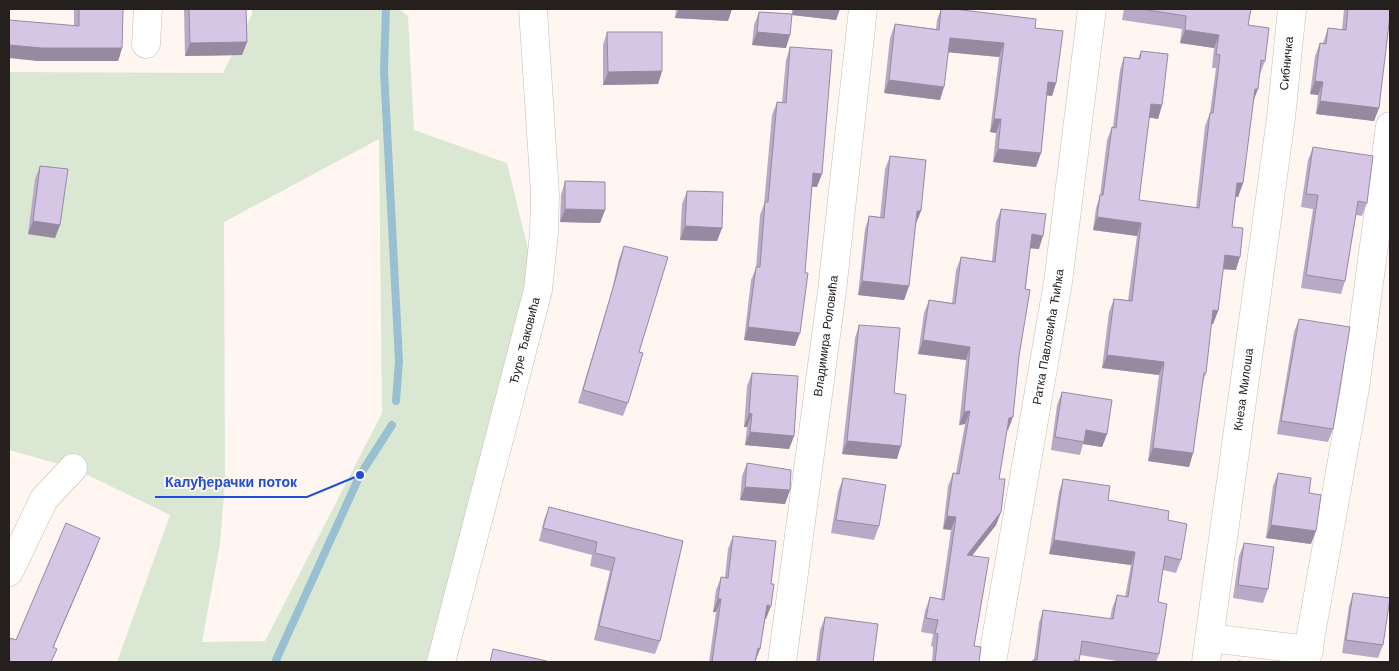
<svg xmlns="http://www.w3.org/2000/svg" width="1399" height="671" viewBox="0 0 1399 671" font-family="'Work Sans',sans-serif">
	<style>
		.green { fill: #dae8d3; fill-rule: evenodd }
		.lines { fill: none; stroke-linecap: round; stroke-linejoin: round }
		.stream { stroke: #99c0d2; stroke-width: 8 }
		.street-casing { stroke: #c8bab4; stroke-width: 29 }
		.street { stroke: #fff; stroke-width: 28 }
		.wall { fill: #b9a9c6 }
		.shaded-wall { fill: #968aa1 }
		.building { fill: #d7c5e6; stroke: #968aa1 }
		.labels { text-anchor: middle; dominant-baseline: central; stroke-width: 4; stroke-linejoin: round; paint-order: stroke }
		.street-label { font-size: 12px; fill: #25201e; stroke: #fff6f2 }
		.leader { fill: none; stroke: #1d4ed8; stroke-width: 2 }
		.callout-dot { fill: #1d4ed8; stroke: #fff6f2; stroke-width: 2 }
		.callout-label { font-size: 14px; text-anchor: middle; font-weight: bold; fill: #1d4ed8; stroke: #fff6f2; stroke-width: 4; stroke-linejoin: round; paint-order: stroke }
	</style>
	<rect width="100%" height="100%" fill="#fff6f2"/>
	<path class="green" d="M252,9h147l9,7 6,114 93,33 31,127 -97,372h-324l53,-147 -97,-47 -64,-18v-378l214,1 29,-59zM379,139l3,274 -117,228 -63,1 18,-98 5,-61 -1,-261z"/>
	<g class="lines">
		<path class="stream" d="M386,9l-2,62 15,290 -3,40
			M277,662l-1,-2 84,-185 32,-50"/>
		<defs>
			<g id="street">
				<path d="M146,44l2,-35"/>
				<path d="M9,572l35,-73 29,-31"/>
				<path d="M1210,638l99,12"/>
				<path id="s1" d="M441,662l97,-372 6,-57 1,-39 -12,-185"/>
				<path id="s2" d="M782,662l50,-371 31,-282"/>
				<path id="s3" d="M992,662l66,-380 34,-273"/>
				<path id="s4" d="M1206,662l75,-544 11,-109"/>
				<path d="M1306,662l49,-274 35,-262"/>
			</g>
		</defs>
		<use href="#street" class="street-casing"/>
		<use href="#street" class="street"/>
	</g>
	<path class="wall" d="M74,9h49l-1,39 -4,13h-81l37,-36z
		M184,9h62l1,33 -5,13 -57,1z
		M676,9h56l-4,12 -53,-3z
		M792,9h48l-4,11 -44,-5 -6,33 -34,-3 2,-20 5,-13 33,2z
		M941,9h13l81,19 21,55 -4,13 -5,-1 -6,58 -5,14 -43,-5 3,-29 -6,-1 9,-75 -51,-5 -8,48 -56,-7 6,-55 5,-14 41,5 1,-9z
		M1124,9h127l-3,16 17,36 -5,13 -7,27 -10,82 -5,14 -2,-1 -4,31 4,43 -13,-1 -5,42 -5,13h-2l-5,49 -3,8 -10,72 -4,14 -41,-6 11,-86 -57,-7 7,-56 5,-13 14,1 9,-64 -44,-6 3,-22 4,-12 7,-56 5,-13h1l7,-57 4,-13 14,2 3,-8 21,54 -4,14 -9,-2 -10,83 57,8 9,-82 5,-13 6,-45h-4l2,-20 -34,-5 2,-14 -60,-9z
		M1344,9h46l-11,99 -5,13 -58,-7 2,-19 -8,-1 5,-38 5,-13h3l5,-15 14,2z
		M607,32l55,39 -4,13 -55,1v-40z
		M790,47l27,140h-5l-17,159 -51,-6 7,-60 5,-12 4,-53 4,-11 8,-89 5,-13h5l4,-42z
		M1313,147l54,56 -5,13 -6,-1 -11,66 -4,13 -40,-6 12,-79 -12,-2 7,-47z
		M890,156l26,68 -7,62 -5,14 -46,-5 7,-66 4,-13 11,1 5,-48z
		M40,166l20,59 -5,13 -27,-4 7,-55z
		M565,181l40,29 -5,13 -40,-1 1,-27z
		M687,191l35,37 -5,13 -37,-1 2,-36z
		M1001,209l38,40 -9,-1 -11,108 -11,74h-1l-8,49 2,33 -5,13 -24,31 2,90 5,16h-47l1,-15 -2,-1 2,-12 -12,-2 4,-21 5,-14 11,2 10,-69 -8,-1 5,-43 5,-13h3l9,-49 -6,1 7,-65 -48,-6 6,-41 5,-13 23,3 4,-33 5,-13 31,4 4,-39z
		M624,246l15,106 -11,51 -5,13 -45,-13 33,-109 8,-35z
		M1299,319l34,110 -5,13 -51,-8 17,-102z
		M859,325l35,68 3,66 -55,-5 13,-116z
		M752,373l42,63 -5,13 -44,-4 2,-18h-3l3,-41z
		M1062,392l45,42 -5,13 -19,-3 -3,11 -29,-5 6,-45z
		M747,463l43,27 -5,14 -45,-4 2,-24z
		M1278,473l31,20 2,51 -45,-6 7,-52z
		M843,478l36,48 -5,14 -43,-7 7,-41z
		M1063,479l45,21 60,20 13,40 -5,13 -13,-3 -5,32 1,52 -3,8h-33l-43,-7 -1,7h-47l2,-2 5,-37 4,-13 67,9 2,-10 5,-14 8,2 6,-32 -82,-11 10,-62z
		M549,507l134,34 -23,100 -5,13 -61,-14 16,-69 -20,-5 2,-11 -53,-14 5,-21z
		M733,536l33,83h-1l-5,30 -5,13h-46l7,-50h-3l3,-22 5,-13h4l3,-28z
		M1244,543l24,46 -5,14 -30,-5 6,-42z
		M1353,593l30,52 -5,13 -36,-5 7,-47z
		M825,617l48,45h-57l4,-32z"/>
	<path class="shaded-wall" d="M679,9h53l-4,12 -53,-3z
		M794,9h46l-4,11 -44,-5z
		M1390,15v7l-2,7z
		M1185,30l34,5 -5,13 -34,-5z
		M757,32l33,3 -4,13 -34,-3z
		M950,38l54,5 -5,14 -54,-5z
		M247,42l-5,13 -57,1 5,-13z
		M9,45l113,3 -4,13h-81l-28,-3z
		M662,71l-4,13 -55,1 5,-13z
		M889,80l55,7 -4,13 -56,-7z
		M1315,81l8,1 -5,13 -8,-1z
		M1048,82l8,1 -4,13 -8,-1z
		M1255,89h3l-5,13z
		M1320,101l59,7 -5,13 -58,-7z
		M1151,104l11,1 -4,14 -12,-2z
		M994,119h7l-5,14 -6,-1z
		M998,149l43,4 -5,14 -43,-5z
		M813,173l9,1 -5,13 -8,-1z
		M1237,183h6l-5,14 -6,-1z
		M565,209l40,1 -5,13 -40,-1z
		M917,211h4l-5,13z
		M1097,217l44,6 -4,13 -44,-6z
		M33,221l27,4 -5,13 -27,-4z
		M685,226l37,2 -5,13 -37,-1z
		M1032,234l11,2 -4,13 -12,-1z
		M1225,255l15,2 -4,13 -16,-1z
		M862,281l47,5 -5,14 -46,-5z
		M1213,310l5,1 -5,13 -5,-1z
		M748,327l52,6 -5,13 -51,-6z
		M923,340l47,7 -4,13 -48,-6z
		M1107,355l57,7 -5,13 -57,-7z
		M970,411l-5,13 -6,1 5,-13z
		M749,413l3,1 -5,13h-3z
		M1013,417l-5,13 -4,1 5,-13z
		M1086,430l21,4 -5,13 -19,-3z
		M750,432l44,4 -5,13 -44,-4z
		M847,441l54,5 -4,13 -55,-5z
		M1153,448l40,5 -4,14 -41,-6z
		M745,487l45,3 -5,14 -45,-4z
		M1001,512l-5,13 -34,43 5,-13z
		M947,516l9,1 -5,13 -8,-1z
		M1271,525l45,6 -5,13 -45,-6z
		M100,538l-5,13 -47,109 5,-13z
		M1054,540l81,12 -4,13 -82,-11z
		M718,599h3l-5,13h-3z
		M767,605l4,1 -5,13h-4z
		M758,648l2,1 -5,13z"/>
	<path class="building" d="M79,9h44l-1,39h-80l-33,-3v-25l70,6z
		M189,9h57l1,33 -57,1z
		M941,9h13l82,10 -1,9 28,3 -7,52 -8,-1 -7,71 -43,-4 3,-30h-7l10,-76 -54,-5 -6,49 -55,-7 6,-56 44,6z
		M1141,9h110l-3,16 21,3 -4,33 -4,-1 -3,29h-3l-12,94h-6l-5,44 11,1 -3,29 -15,-2 -7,56 -5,-1 -7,63h-2l-11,80 -40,-5 11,-86 -57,-7 7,-56 18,2 9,-78 -44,-6 3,-22h3l9,-68 4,1 8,-71 16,2 1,-8 27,3 -6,51 -11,-1 -12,96 60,8 11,-95h3l7,-58 -4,-1 3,-19 -34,-5 1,-14z
		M1348,9h42v6l-11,93 -59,-7 3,-19 -8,-1 5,-38 6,1 2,-16 18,2z
		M759,12l33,2 -2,21 -33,-3z
		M607,32h55v39l-54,1z
		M790,47l42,3 -10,124 -9,-1 -8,100h3l-8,60 -52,-6 8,-60h4l5,-65h3l9,-100 9,1z
		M1313,147l60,9 -6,47 -9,-2 -13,80 -39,-6 12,-80 -12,-1z
		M890,156l36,4 -5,51h-4l-8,75 -47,-5 7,-65 15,2z
		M40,166l28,3 -8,56 -27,-4z
		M565,181l40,1v28l-40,-1z
		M687,191l36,1 -1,36 -37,-2z
		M1001,209l45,5 -3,22 -11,-2 -7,55 5,1 -11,66 -6,61 -4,1 -10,61h6l-4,33 -34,43 22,3 -15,88 7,1 -2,15h-44l3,-28 -3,-1 3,-13 -12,-2 4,-21 14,3 12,-83 -9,-1 6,-43 6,1 11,-63 -6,1 6,-65 -47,-7 6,-40 26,4 6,-47 34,5z
		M624,246l44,11 -29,95 4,1 -15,50 -45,-13 32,-109z
		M1299,319l51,8 -17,102 -52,-8z
		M859,325l41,3 -6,65 12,2 -5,51 -54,-5z
		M752,373l46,3 -4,60 -44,-4 2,-18 -3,-1z
		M1062,392l50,8 -5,34 -21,-4 -2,12 -29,-5z
		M747,463l44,7 -1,20 -45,-3z
		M1278,473l33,5 -2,15 12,2 -5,36 -45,-6z
		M843,478l43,7 -7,41 -43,-6z
		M1063,479l47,7 -2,14 61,11 -1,9 19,4 -6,36 -16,-4 -7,46 9,2 -8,50 -77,-13 -3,20 -5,-1v2h-41v-2h4l6,-50 70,9 4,-24 11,2 7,-45 -81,-12z
		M549,507l134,34 -23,100 -61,-15 16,-68 -20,-5 2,-11 -54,-14z
		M66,523l34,15 -47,109 4,2 -6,13h-42v-20l2,-4 5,2z
		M733,536l43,5 -5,43h3l-3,22 -4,-1 -7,44 -2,-1 -3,14h-43l9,-63h-3l3,-22 7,1z
		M1244,543l30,4 -6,42 -30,-4z
		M1353,593l37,5 -7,47 -37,-5z
		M825,617l53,7 -5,38h-54z
		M493,649l58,13h-61z
		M1238,661l10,1h-10z"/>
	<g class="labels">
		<g class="street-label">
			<text stroke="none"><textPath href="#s4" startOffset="604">Сибничка</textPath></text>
			<text stroke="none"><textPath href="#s2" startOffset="329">Владимира Роловића</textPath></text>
			<text stroke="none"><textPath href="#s3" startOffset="330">Ратка Павловића Ћићка</textPath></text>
			<text stroke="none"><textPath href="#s1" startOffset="332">Ђуре Ђаковића</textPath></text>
			<text stroke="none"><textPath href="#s4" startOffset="275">Кнеза Милоша</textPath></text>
		</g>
	</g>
	<path class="leader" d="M360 475L307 497H155"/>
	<circle class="callout-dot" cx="360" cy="475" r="5"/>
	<g class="callout-label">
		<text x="231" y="487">Калуђерачки поток</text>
	</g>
	<rect width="1399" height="671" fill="none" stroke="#25201e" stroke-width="20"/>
</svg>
